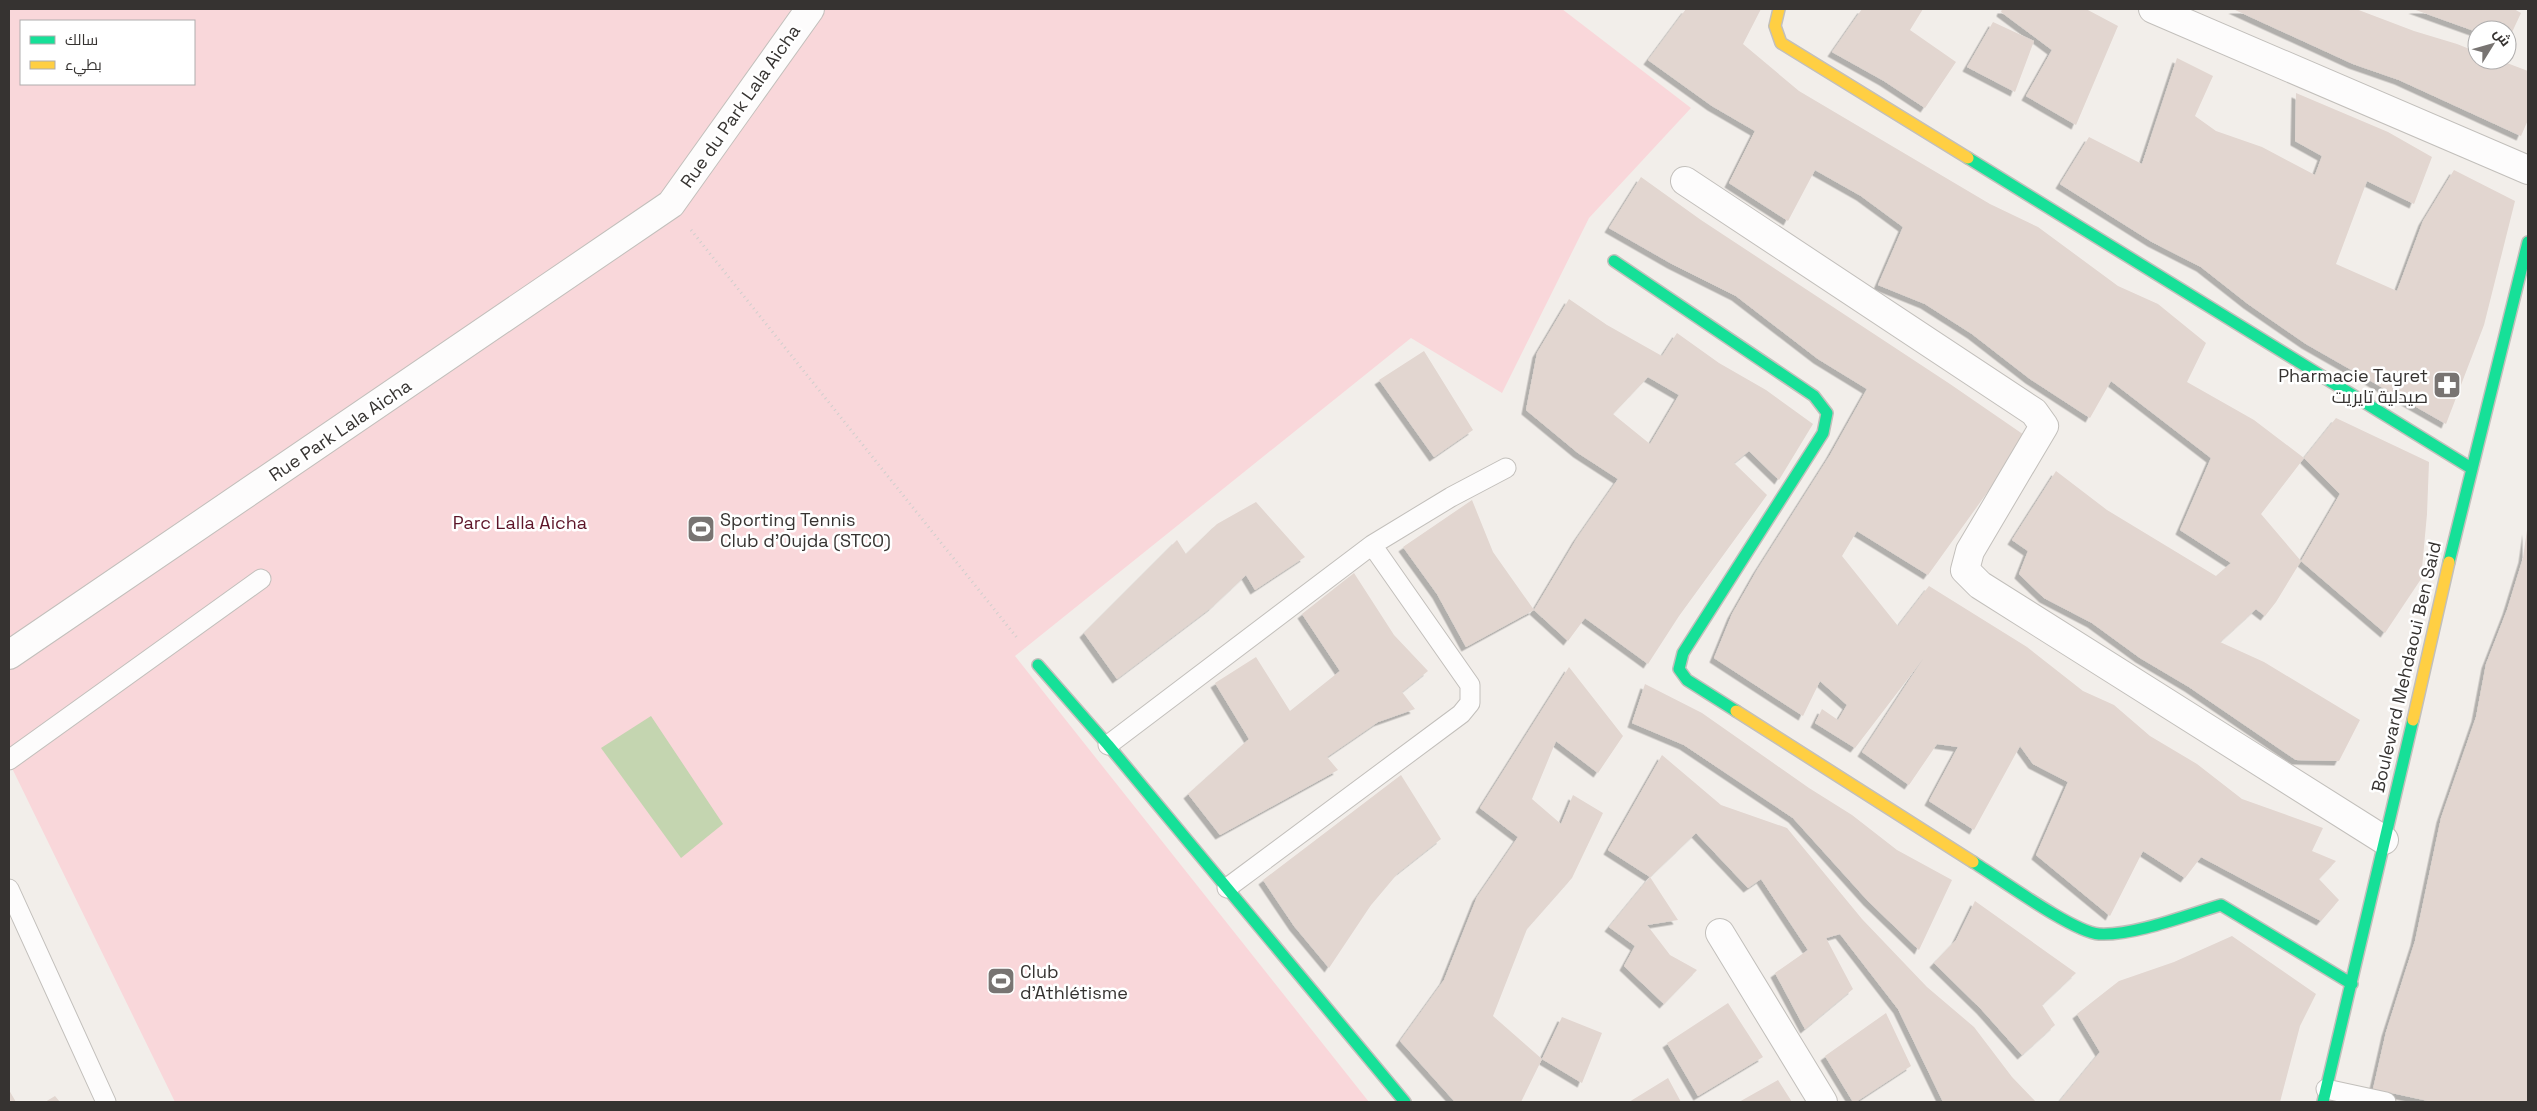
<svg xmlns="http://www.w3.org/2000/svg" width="2537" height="1111" viewBox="0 0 2537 1111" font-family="'Space Grotesk',Cairo,sans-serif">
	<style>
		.green { fill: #f9d7da; fill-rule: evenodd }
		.water { fill: #c4d5b0 }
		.building { fill: #e2d6d0; fill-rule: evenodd; filter: url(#shadow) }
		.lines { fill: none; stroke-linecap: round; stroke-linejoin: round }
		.lane-casing { stroke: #c2bfbb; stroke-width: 21 }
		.street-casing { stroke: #c2bfbb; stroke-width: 30 }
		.fast-casing { stroke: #c2bfbb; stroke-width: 14 }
		.slow-casing { stroke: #c2bfbb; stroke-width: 14 }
		.path { stroke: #d0cfcd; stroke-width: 3; stroke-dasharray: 1 4; stroke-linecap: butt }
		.lane { stroke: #fdfcfc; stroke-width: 19 }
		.street { stroke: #fdfcfc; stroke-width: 28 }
		.fast { stroke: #16e098; stroke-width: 11 }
		.slow { stroke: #ffcf43; stroke-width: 11 }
		.labels { text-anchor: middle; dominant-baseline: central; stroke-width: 5; stroke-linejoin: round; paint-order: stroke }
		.street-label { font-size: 18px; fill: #363331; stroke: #fff }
		.poi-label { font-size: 18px; fill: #363331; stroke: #fff; text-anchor: start }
		.park-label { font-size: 18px; fill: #5d1428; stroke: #fff }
	</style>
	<defs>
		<filter id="shadow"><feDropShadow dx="-4.5" dy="4.5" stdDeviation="0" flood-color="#0004"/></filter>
	</defs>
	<rect width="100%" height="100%" fill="#f2eeea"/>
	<path class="green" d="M9,9h1553l129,99 -102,110 -87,175 -91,-55 -396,318 354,446h-1194l-166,-340zM21,21h173v63h-173z"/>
	<path class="water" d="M651,716l72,108 -42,34 -80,-110z"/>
	<path class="building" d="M1686,9h75l-18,35 56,47 191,113 48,23 80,59 40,18 48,39 -19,39 67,38 50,38 -43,56 40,47 -25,41 -11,14 -9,-7 -36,33 44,20 96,58 -21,41 -43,-1 -107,-73 -49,-29 -48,-35 -48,-25 -25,-24 9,-23 -16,-11 44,-69 51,39 109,66 15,-13 -51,-33 31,-72 -100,-77 -21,37 -60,-39 -58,-45 -47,-30 -47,-19 25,-58 -42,-31 -46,-26 -27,51 -59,-38 26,-52 -43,-25 -64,-46z
		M1862,9h61l-13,21 46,32 -31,46 -41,-27 -52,-29z
		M2002,9h84l32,17 -42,99 -50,-29 26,-46 -51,-38z
		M2233,9h123l58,22 43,13 20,8v8h22l29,11v49l-7,16 -122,-56 -46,-16z
		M2413,9h101l7,4 -14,30v-13l-30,2z
		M1993,22l41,19 -19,51 -48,-25z
		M2177,58l36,18 -18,40 21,15 46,16 53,28 7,-19 -27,-15 1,-48 92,39 44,25 -18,47 -47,-23 -31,83 61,27 26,-70 31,-51 61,31 -31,124 -38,99 -140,-80 -58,-40 -47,-37 -49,-25 -92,-58 29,-47 53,27z
		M1641,177l60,43 249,164 77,53 -99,138 -71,-44 -15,25 56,70 31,-40 98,61 56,44 31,14 36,31 47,28 45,35 81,29 -11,23 24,10 -17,18 20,21 -18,21 -120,-64 -16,21 -42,-27 -33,65 -74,-61 32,-73 -35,-18 -13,-18 -46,84 -45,-29 29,-54 -21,-3 -28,41 -47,-33 61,-93 -68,89 -40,-25 7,-14 16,11 9,-15 -27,-24 -17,35 -89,-58 18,-44 25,-44 73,-115 37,-66 -49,-30 -82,-63 -64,-32 -63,-36z
		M1569,299l38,26 55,31 15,-23 42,30 47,27 47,34 -34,56 -30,-29 -15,12 33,32 -88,121 -31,48 -63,-46 -17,23 -34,-31 43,-72 41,-59 -40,-26 -52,-43 11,-57zM1648,377l31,18 -29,49 -37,-30z
		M1424,351l49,79 -39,27 -55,-77z
		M2336,418l93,44 -2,52 -6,65 -36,54 -84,-72 39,-67 -36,-36z
		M1472,500l21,52 41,58 -68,37 -29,-53 -34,-47z
		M1256,502l49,55 -50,33 -9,-15 -34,32 -95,72 -33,-46 93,-93 9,14 31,-30z
		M2527,530l1,572h-95l-60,-13 13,-57 29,-91 26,-123 35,-101 10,-53 21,-54 16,-52z
		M1354,573l40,62 34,36 -26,21 13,17 -37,13 -51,35 11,13 -118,65 -32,-41 61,-55 -34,-56 41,-26 34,54 50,-40 -38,-57z
		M1569,667l54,69 -25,37 -42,-32 -24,58 29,25 12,-29 30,18 -31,65 -45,51 -34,87 49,43 -21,43h-66l-55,-61 44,-61 33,-83 41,-60 -38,-29z
		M1645,684l57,29 107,75 43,27 45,35 55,30 -33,70 -51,-49 -75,-83 -109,-73 -52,-22z
		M1662,755l59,50 66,23 75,91 65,68 47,40 38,50 24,25h-93l-45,-93 -58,-75 -14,4 27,51 -48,40 -30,-56 33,-23 -47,-71 -13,9 -52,-55 -46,44 -42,-27z
		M1401,775l40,64 -43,34 -27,32 -42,63 -35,-42 -31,-46z
		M1650,877l28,43 -31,5 23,30 27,15 -33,34 -40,-38 11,-20 -26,-19z
		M1975,901l101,72 -34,32 13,20 -33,30 -41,-46 -47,-46 22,-23z
		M2232,936l84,58 -16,32 -20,76h-221l41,-50 -23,-38 42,-33 55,-19z
		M1728,1003l35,54 -65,39 -31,-53z
		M1886,1013l25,53 -55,36h-3l-28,-46z
		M1562,1017l40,16 -20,50 -40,-24z
		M1668,1078l13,24h-52z
		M1778,1080l14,22h-53z
		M9,1090l7,12h-7z
		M55,1096l5,6h-15z"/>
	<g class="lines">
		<defs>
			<path id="lane" d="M1372,545l79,-48 55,-29
				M1108,745l264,-200 98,140v18l-9,11 -234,174
				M9,760l252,-181
				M9,889l97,213
				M2326,1089l60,13"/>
			<path id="street" d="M2153,9l375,161
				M1685,181l349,231 10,14 -74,125 -5,19 15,15 404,255
				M9,655l662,-451 139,-195
				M1720,933l103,169"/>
			<path id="fast" d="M1968,158l503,310
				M1614,261l200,135 13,17 -4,20 -140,220 -4,16 8,11 49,31
				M2449,562l79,-320
				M1038,665l70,80 297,357
				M1973,862c26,16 100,70 126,72 34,2 88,-19 122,-29l131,79
				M2323,1102l90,-382"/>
			<path id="slow" d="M1779,9l-4,17 6,17 187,115
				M1736,711l237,151
				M2413,720l36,-158"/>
		</defs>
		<use href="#lane" class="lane-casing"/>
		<use href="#street" class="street-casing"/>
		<use href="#fast" class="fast-casing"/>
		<use href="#slow" class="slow-casing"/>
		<path class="path" d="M691,230l327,409"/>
		<use href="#lane" class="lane"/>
		<use href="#street" class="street"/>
		<use href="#fast" class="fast"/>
		<use href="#slow" class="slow"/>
	</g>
	<defs>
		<symbol id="pharmacy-square" viewBox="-11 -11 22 22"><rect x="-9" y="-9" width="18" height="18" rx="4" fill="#787472" stroke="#fff"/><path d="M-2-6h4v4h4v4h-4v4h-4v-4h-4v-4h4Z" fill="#fff"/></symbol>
		<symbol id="stadium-square" viewBox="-11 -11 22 22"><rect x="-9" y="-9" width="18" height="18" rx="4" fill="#787472" stroke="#fff"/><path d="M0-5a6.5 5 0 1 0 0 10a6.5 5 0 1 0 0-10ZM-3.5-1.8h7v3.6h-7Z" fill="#fff"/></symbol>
	</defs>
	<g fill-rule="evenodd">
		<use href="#pharmacy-square" x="2431" y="369" width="32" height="32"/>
		<use href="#stadium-square" x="685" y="513" width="32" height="32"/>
		<use href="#stadium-square" x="985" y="965" width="32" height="32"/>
	</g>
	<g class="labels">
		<g class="street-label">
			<text transform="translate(740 106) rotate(-55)">Rue du Park Lala Aicha</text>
			<text transform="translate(340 430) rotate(-34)">Rue Park Lala Aicha</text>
			<text transform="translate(2406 667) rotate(-77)">Boulevard Mehdaoui Ben Said</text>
		</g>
		<g class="poi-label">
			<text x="2428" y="375" text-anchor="end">Pharmacie Tayret<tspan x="2428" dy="21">صيدلية تايريت</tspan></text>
			<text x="720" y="519">Sporting Tennis<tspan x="720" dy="21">Club d'Oujda (STCO)</tspan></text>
			<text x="1020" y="971">Club<tspan x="1020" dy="21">d'Athlétisme</tspan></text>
		</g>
		<g class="park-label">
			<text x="520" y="522">Parc Lalla Aicha</text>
		</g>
	</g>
	<rect width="2537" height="1111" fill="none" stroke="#363331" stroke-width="20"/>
	<rect x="20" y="20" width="175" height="65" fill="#ffffff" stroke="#afadad"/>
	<rect x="30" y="36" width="25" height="8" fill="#16e098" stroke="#afadad"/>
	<text x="65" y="45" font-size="15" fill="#363331">سالك</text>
	<rect x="30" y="61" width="25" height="8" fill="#ffcf43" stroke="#afadad"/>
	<text x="65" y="70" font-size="15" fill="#363331">بطيء</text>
	<g transform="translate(2492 45) rotate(53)"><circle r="24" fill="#ffffff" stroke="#afadad"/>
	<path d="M0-4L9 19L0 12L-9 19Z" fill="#787472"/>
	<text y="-8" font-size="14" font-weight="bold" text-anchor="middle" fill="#363331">ش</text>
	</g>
</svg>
